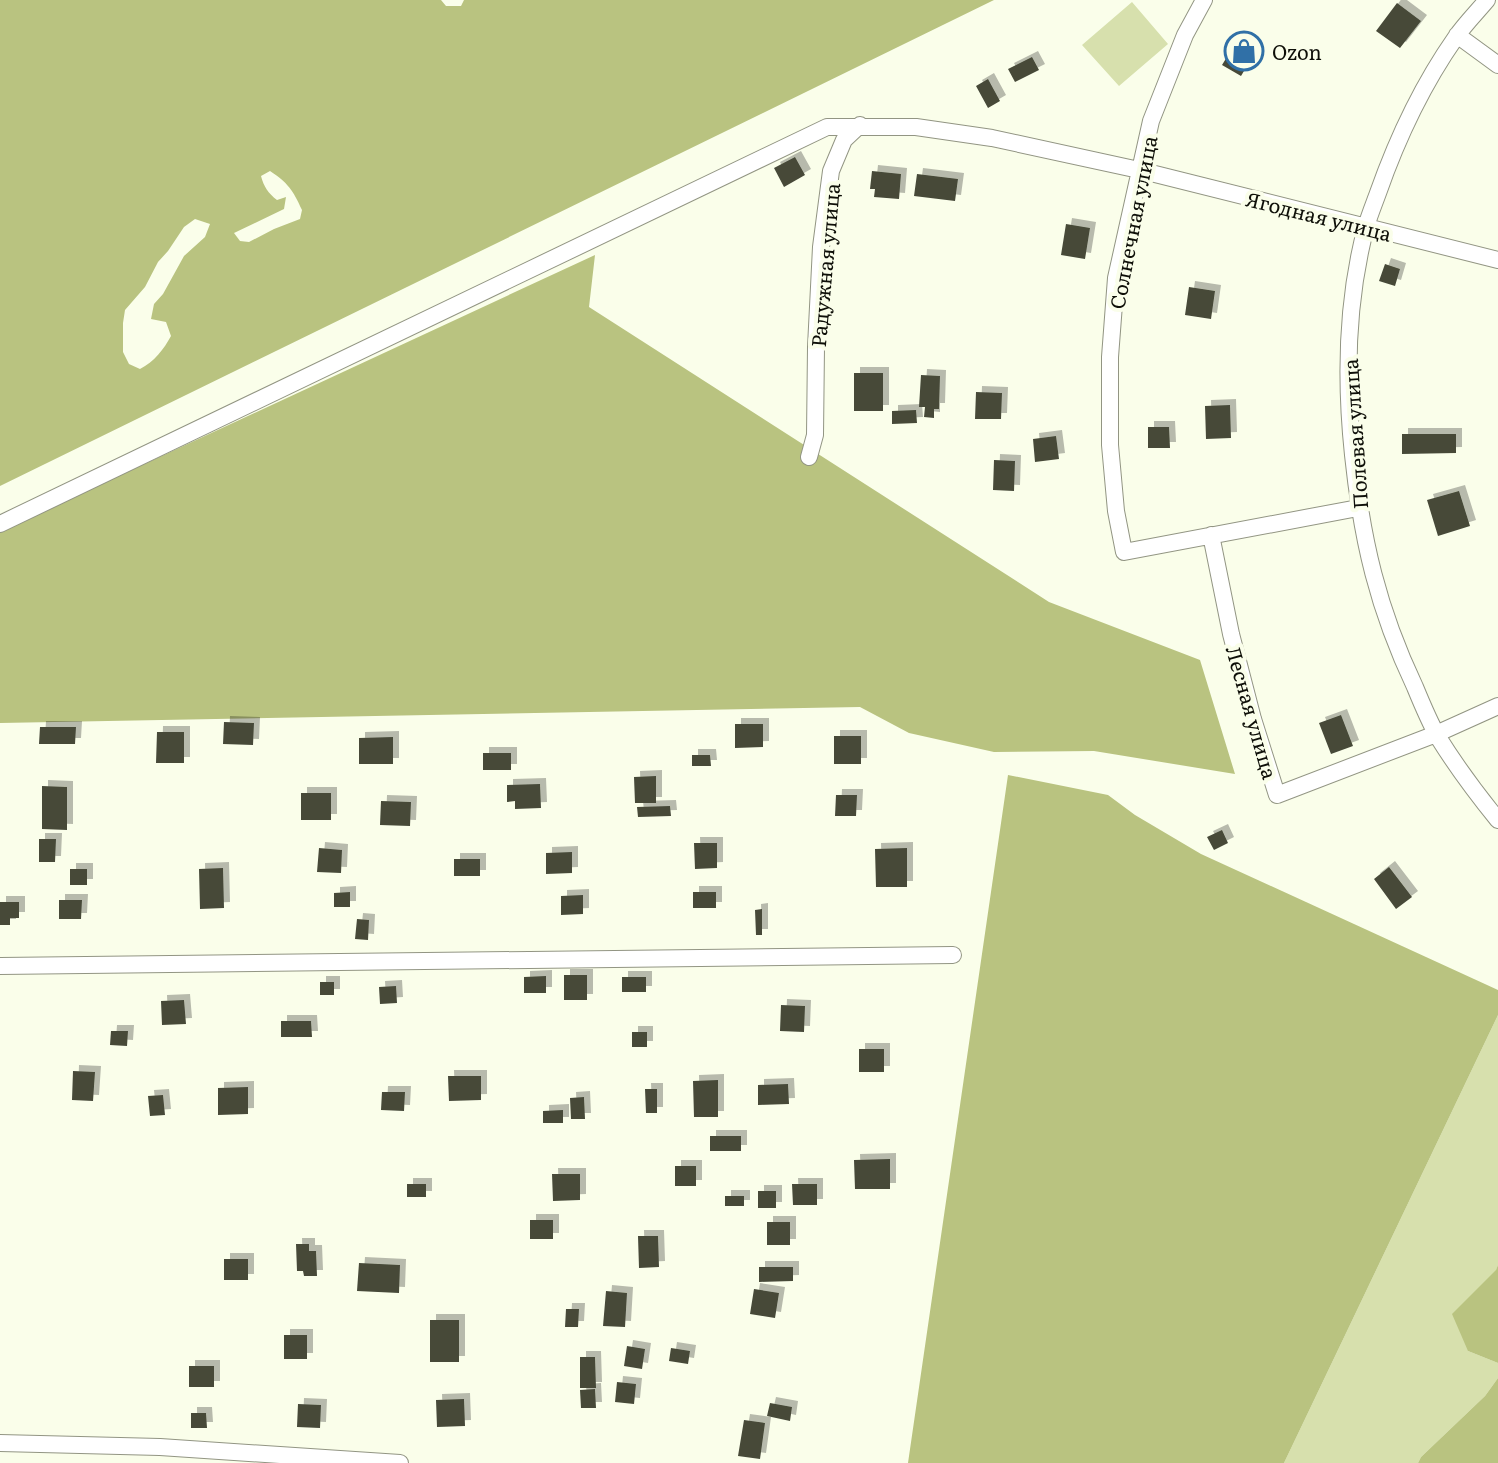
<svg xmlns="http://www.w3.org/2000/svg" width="1498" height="1463" viewBox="0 0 1498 1463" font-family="Literata,serif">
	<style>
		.green { fill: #d7e0ad }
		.forest { fill: #b9c380; fill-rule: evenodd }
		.building { fill: #464939; filter: url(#shadow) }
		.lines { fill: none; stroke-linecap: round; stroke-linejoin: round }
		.minor-casing { stroke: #929583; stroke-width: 18 }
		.minor { stroke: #fff; stroke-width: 16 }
		.labels { text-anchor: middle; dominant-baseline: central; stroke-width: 8; stroke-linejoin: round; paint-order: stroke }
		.poi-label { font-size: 20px; fill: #0e0f08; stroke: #fafeea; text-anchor: start }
		.street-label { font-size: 20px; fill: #0e0f08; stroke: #fafeea }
	</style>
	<defs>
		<filter id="shadow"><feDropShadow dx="6" dy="-6" stdDeviation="0" flood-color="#0004"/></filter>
	</defs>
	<rect width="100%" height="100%" fill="#fafeea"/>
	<path class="green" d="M1132,2l36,42 -49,42 -37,-41z
		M1498,1015v250l-30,86 30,12v15l-13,18 -64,61 -3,6h-134z"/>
	<path class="forest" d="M0,0h441l5,6h15l3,-6h530l-994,486zM270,171c18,12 23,19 32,39l-2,9 -26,10 -25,13 -9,-1 -6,-8 50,-24 2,-12 -9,3c-9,-7 -13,-13 -16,-24zM195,219l15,5 -5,13 -21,19 -21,38 -9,10 -3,15 15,3 5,14c-7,13 -17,26 -31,33l-11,-5 -6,-12v-29l2,-13 20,-23 13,-25 10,-11 16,-24z
		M595,255l-6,52 460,295 151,58 35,114 -141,-23 -100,1 -85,-19 -49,-26 -860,16v-192z
		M1008,775l100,20 27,20 66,39 297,136v25l-214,448h-376z
		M1498,1265v98l-30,-12 -16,-37 44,-44z
		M1498,1378v85h-80l3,-6 64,-61z"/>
	<path class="building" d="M1397,3l24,18 -21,27 -24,-17z
		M1238,39l18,12 -15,25 -19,-11z
		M1032,57l7,13 -24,12 -7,-13z
		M988,79l12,22 -12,7 -12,-22z
		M795,157l10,18 -21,12 -10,-19z
		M872,171l29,3 -2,25 -25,-2 1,-8h-5z
		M917,174l41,5 -3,22 -41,-5z
		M1066,224l24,4 -5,31 -24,-4z
		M1385,264l15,5 -5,17 -16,-5z
		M1189,287l26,4 -4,28 -26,-4z
		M854,373h29v38h-29z
		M921,375l19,1 -1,33h-5v9l-10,-1 1,-10h-6z
		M976,392l26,1 -1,26h-26z
		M1230,405l1,33 -25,1 -1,-33z
		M916,410l1,13 -25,1v-13z
		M1148,427h21l1,21h-22z
		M1402,434h54v19l-54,1z
		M1056,436l3,23 -24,3 -2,-23z
		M994,460l21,1 -1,30 -21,-1z
		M1459,491l11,35 -32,10 -11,-36z
		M1341,715l12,31 -22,8 -12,-31z
		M224,722l30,1 -1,22 -30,-1z
		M735,724h28v23l-28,1z
		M40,727h36l-1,17h-36z
		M157,732h27v31h-28z
		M834,736h27v28h-27z
		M393,737v27h-34v-26z
		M483,753h28v17h-28z
		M692,755h18l1,11h-19z
		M656,776v27h-21l-1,-26z
		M540,784l1,24 -26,1v-8l-8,1v-17z
		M42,786l25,1v43l-25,-1z
		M301,793h30v27h-30z
		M836,795h21l-1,21h-21z
		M381,801l30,1 -1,24 -30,-1z
		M670,806l1,10 -33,1 -1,-10z
		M1222,830l6,13 -14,7 -7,-13z
		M39,839h17l-1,23h-16z
		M694,843h23v25l-22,1z
		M319,848l23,2 -1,23 -24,-1z
		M907,848v39h-31l-1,-38z
		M572,852v21l-26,1v-21z
		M454,859h26v17h-26z
		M1389,867l23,30 -16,12 -22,-30z
		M223,868l1,40 -24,1 -1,-40z
		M70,869h17v16h-17z
		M350,892v15h-16v-14z
		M693,892h23v16h-23z
		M583,895v19l-22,1v-19z
		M59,900h23l-1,19h-22z
		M0,902h19v16h-9v7h-10z
		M762,909v26h-6l-1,-25z
		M357,919l12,1 -1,20 -13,-1z
		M564,975h23v25h-23z
		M546,976v17h-22v-16z
		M622,977h24v15h-24z
		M320,982h14v13h-14z
		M396,986l1,17 -17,1 -1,-17z
		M184,1000l2,24 -24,1 -1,-24z
		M781,1005l24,1 -1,26 -24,-1z
		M281,1021h30l1,16h-31z
		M111,1031h17l-1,15 -17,-1z
		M632,1032h15v15h-15z
		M859,1049h25v23h-25z
		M73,1071l22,1 -2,29 -21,-1z
		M448,1076h33v24l-32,1z
		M718,1080v37h-24l-1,-36z
		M788,1084l1,20 -31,1v-20z
		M248,1087v27l-30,1v-27z
		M645,1089h12v24h-11z
		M382,1092h23l-1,19 -23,-1z
		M163,1095l2,20 -15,1 -2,-20z
		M584,1097l1,22h-14l-1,-21z
		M563,1110v13h-20v-12z
		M710,1136h31v15h-31z
		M890,1159v30h-35l-1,-29z
		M675,1166h21v20h-21z
		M552,1174h28v26l-27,1z
		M407,1184h19v13h-19z
		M792,1184h25v21h-24z
		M758,1191h18v17h-18z
		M725,1196h19v10h-19z
		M530,1220h23v19h-23z
		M767,1222h23v23h-23z
		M638,1236h20l1,31 -20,1z
		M296,1244h13v7h7l1,25h-13l-1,-5h-6z
		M224,1259h24v21h-24z
		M359,1263l41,2 -1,28 -42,-2z
		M759,1267h34v14l-34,1z
		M754,1289l25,4 -4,25 -25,-4z
		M606,1291l21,2 -2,34 -22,-1z
		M566,1309h13l-1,18h-13z
		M430,1320h29v42h-29z
		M284,1335h23v24h-23z
		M627,1346l18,3 -3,20 -18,-3z
		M671,1348l19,3 -2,13 -19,-3z
		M580,1357h15l1,31h-16z
		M189,1366h25v21h-25z
		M617,1382l19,2 -2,20 -19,-2z
		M595,1389l1,19h-15l-1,-18z
		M464,1399l1,27 -28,1 -1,-27z
		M770,1403l22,4 -2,14 -23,-5z
		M298,1404l23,1 -1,23 -23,-1z
		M191,1413h15l1,15h-16z
		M744,1420l21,3 -5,36 -22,-3z"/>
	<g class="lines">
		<defs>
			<path id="minor" d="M1204,0l-19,35 -34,86 -35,157 -6,79v88l6,66 8,41 234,-44
				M1487,0c-10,12 -22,24 -31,37 -33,47 -59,102 -78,156 -4,11 -9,23 -12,34 -20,75 -21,152 -13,228 9,86 25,154 62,232 7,17 14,34 23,50 18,29 38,56 60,83
				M1457,35l41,30
				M809,457l6,-22 1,-88 5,-100 10,-76 13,-31 16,-15
				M0,524l827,-397h89l76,11 147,32 359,90
				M1211,535l20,99 22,85 24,76 159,-61 62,-28
				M0,966l953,-11
				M0,1443l160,4 240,16"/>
		</defs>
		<use href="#minor" class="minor-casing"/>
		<use href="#minor" class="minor"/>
	</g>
	<defs>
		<symbol id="shop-ring" viewBox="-11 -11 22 22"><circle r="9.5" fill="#fafeea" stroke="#3070a7" stroke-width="1.5"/><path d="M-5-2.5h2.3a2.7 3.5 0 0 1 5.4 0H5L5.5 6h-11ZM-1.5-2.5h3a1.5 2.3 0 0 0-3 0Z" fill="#3070a7"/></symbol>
	</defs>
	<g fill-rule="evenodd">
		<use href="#shop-ring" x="1222" y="29" width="44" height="44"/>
	</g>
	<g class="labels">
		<g class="poi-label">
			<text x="1272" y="51">Ozon</text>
		</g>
		<g class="street-label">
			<text transform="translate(1319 215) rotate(14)">Ягодная улица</text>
			<text transform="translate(1132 222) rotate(-79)">Солнечная улица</text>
			<text transform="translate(824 265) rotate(-85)">Радужная улица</text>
			<text transform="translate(1354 434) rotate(-94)">Полевая улица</text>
			<text transform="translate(1253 712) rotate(74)">Лесная улица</text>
		</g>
	</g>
</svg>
